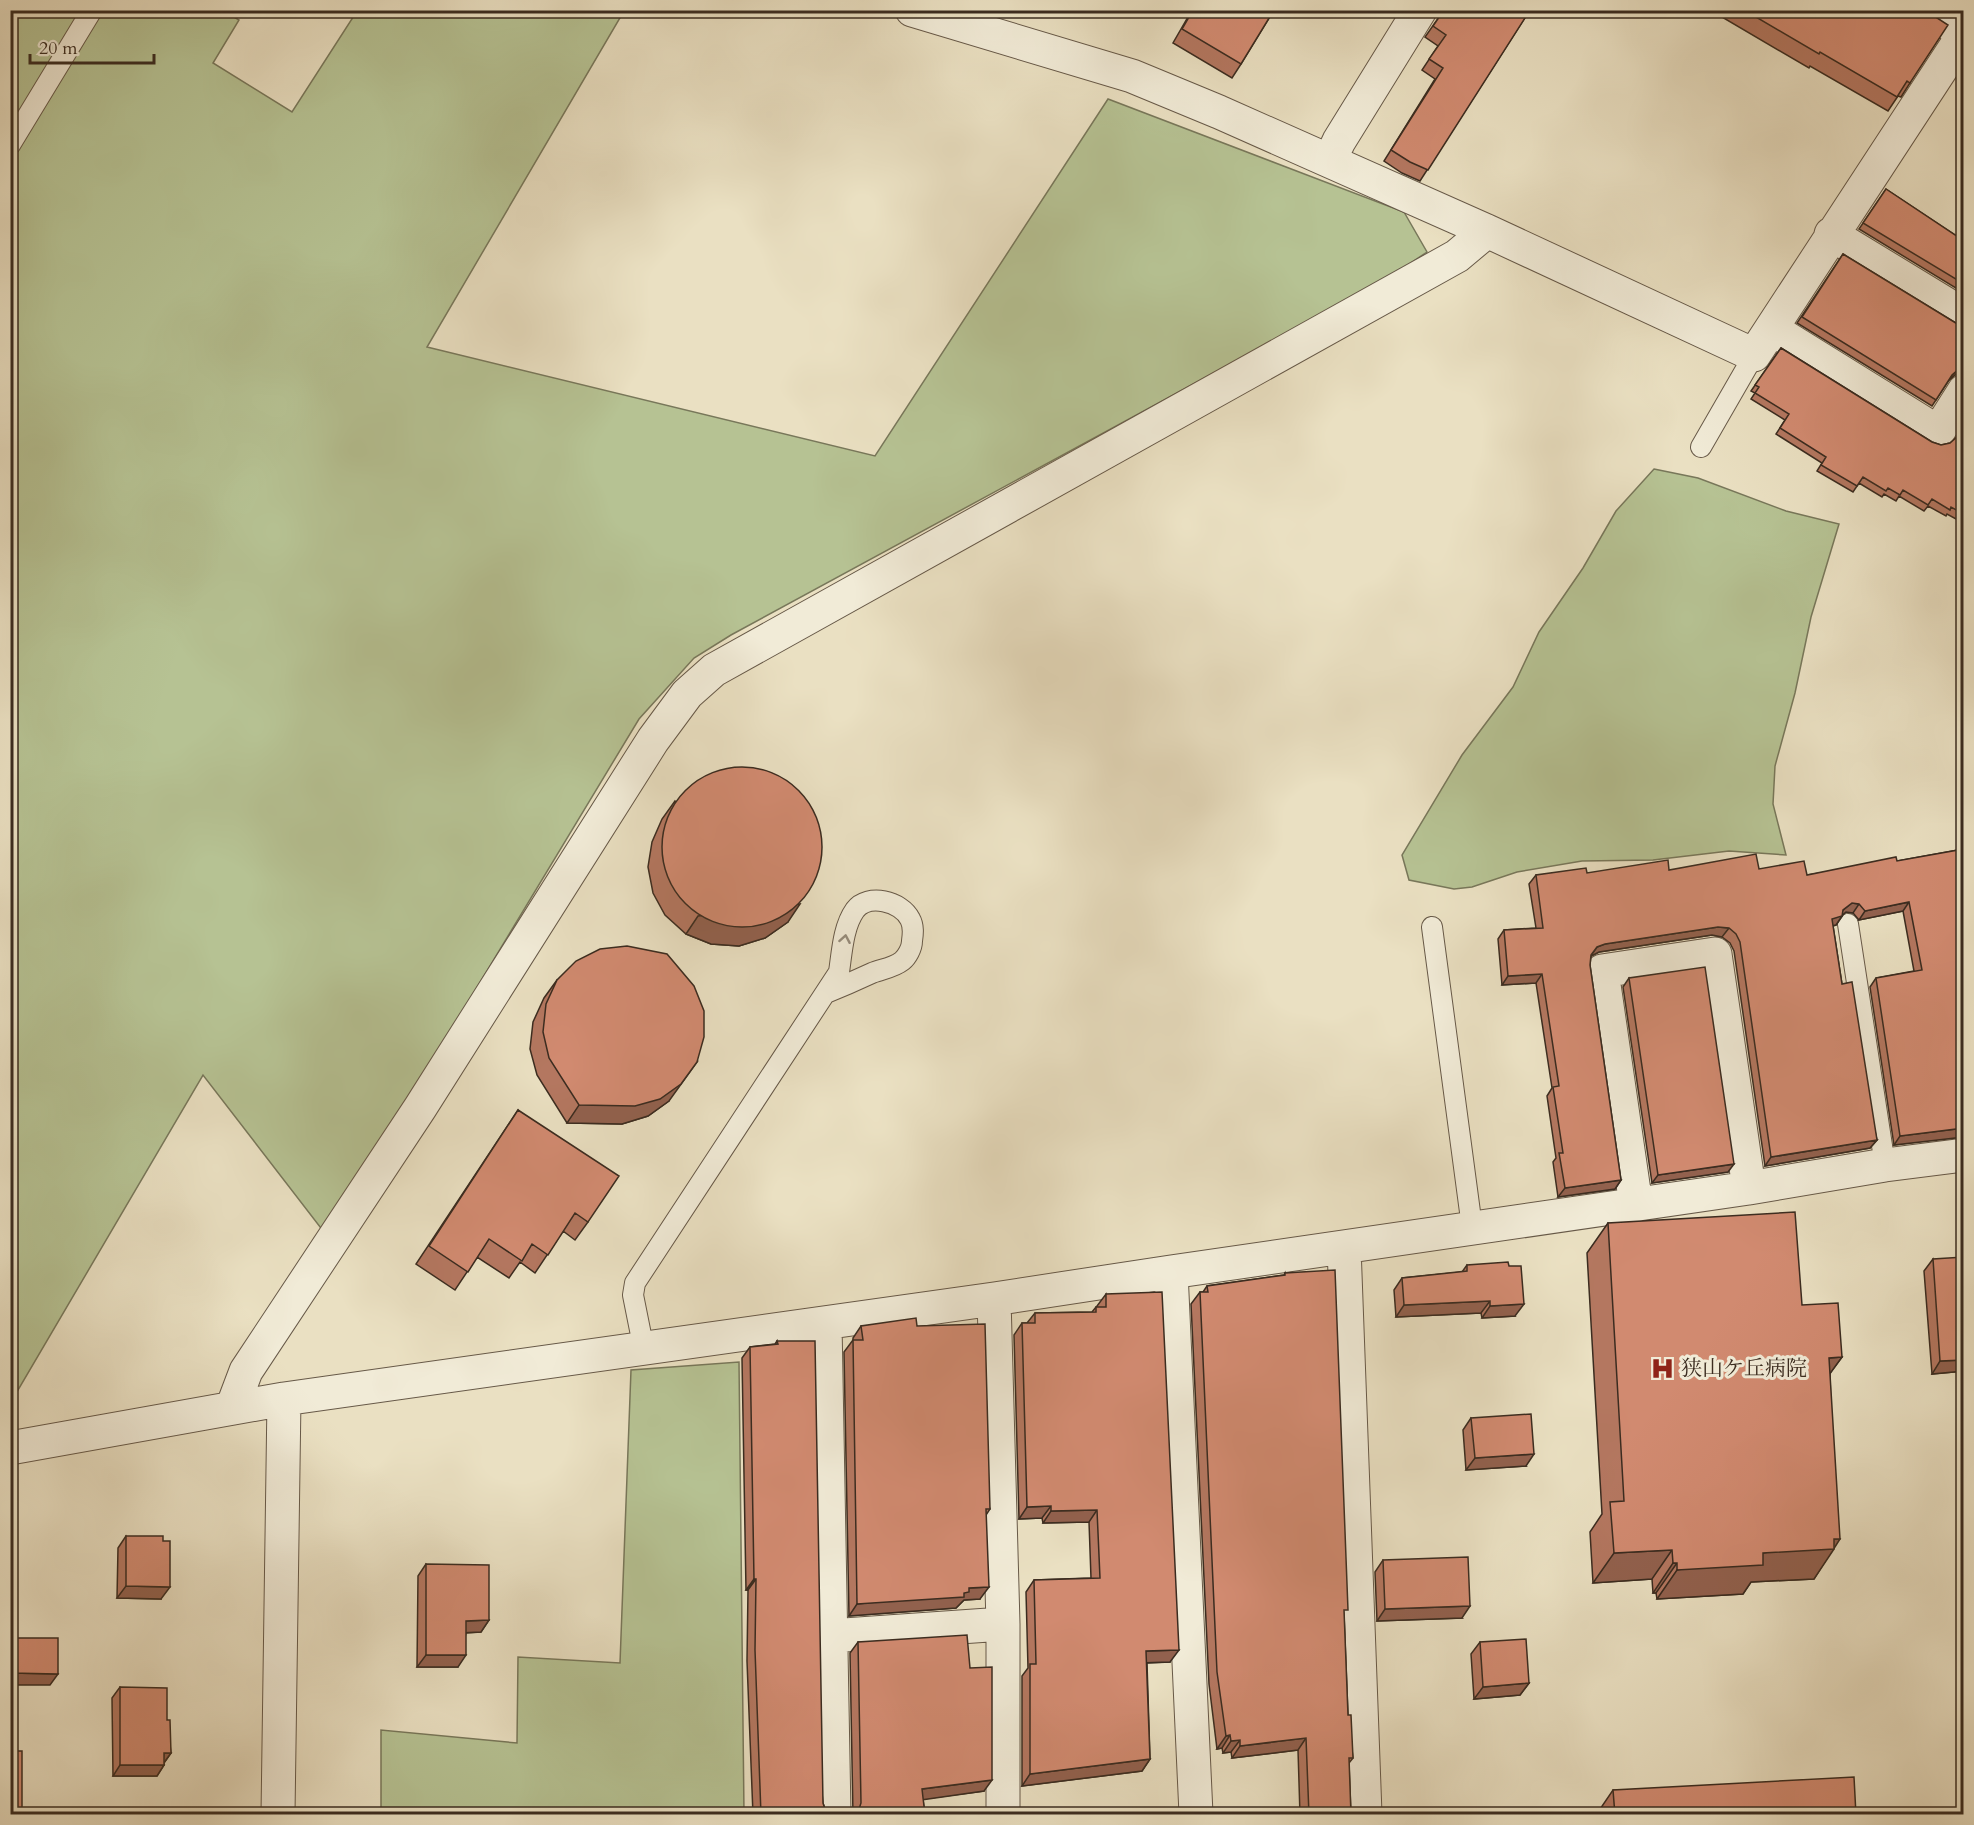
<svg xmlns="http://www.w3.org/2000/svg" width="1974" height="1825" viewBox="0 0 1974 1825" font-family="Cardo,'Noto Serif JP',serif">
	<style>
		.green { fill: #b6c293; stroke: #78775a; stroke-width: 1.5 }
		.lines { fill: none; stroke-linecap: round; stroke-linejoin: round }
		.service-casing { stroke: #675948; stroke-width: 22 }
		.minor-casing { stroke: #675948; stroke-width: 35 }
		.service { stroke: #f1ebd7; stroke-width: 20 }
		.minor { stroke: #f1ebd7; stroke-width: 33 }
		.wall { fill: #b47760; stroke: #3b2c20; stroke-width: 1.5 }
		.shaded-wall { fill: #92614e; stroke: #3b2c20; stroke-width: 1.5 }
		.building { fill: #d18a70; stroke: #3b2c20; stroke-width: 1.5 }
		.oneway { stroke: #968c7c }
		.labels { text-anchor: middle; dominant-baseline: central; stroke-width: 6; stroke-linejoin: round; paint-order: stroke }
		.poi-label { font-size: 21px; fill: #3b2c20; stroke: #f1ebd7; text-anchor: start }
	</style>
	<rect width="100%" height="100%" fill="#eae0c2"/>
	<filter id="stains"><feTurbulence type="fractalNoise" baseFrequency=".00333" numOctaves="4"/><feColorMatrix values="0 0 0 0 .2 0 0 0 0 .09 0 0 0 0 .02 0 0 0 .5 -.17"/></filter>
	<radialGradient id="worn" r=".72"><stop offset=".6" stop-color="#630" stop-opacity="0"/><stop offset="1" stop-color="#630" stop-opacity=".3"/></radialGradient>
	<path class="green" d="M11,11h213l15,9 -26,43 79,49 65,-101h267l-197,336 448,109 233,-357 296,113 23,40 -40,27 -656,356 -37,23 -55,61 -312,517 -124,-161 -192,327z
		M1654,469l44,9 88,33 53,13 -28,93 -16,76 -20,73 -2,38 13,51 -57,-4 -76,9 -71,1 -65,11 -45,15 -18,2 -45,-9 -7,-25 60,-100 51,-68 26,-55 44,-64 33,-57z
		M739,1362l5,452h-363v-84l136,13 1,-86 102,6 11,-293z"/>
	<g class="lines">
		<defs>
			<path id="service" d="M10,145l82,-135
				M1701,447l53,-92
				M1848,924l37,241
				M1432,927l40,300
				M644,1350l-11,-55 2,-12 204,-311c3,-20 4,-45 16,-62 13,-17 46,-9 55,9 4,7 3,15 2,22 0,7 -5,16 -10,20 -9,7 -20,8 -30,12 -15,7 -31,14 -46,20"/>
			<path id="minor" d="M912,10l220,66 87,36 268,119 267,124 210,-321
				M1926,10l38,23
				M1330,160l9,-19 81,-131
				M1831,234l133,81
				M1772,329l166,103 26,-41
				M1636,1205l-34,-234 113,-17 34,234
				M1344,1247l21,567
				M1171,1272l25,542
				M994,1299l9,325v190
				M825,1323l9,491
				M232,1408l14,-37 174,-263 233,-368 34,-46 27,-24 743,-414 30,-25
				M10,1448l274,-49 710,-100 177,-27 578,-84 136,-23 79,-10
				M830,1636l173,-12
				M278,1814l6,-415"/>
		</defs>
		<use href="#service" class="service-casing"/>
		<use href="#minor" class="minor-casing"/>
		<use href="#service" class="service"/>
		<use href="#minor" class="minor"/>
	</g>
	<path class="wall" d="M1192,10h82l-33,54 -9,14 -59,-35z
		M1444,10h86l-110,171 -18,-8 -18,-12 51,-82 -13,-9 16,-24 -13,-9z
		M1710,10h215l-15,73 -9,14 -3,-1 -10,15 -78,-45 -1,2z
		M1886,189l78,52v52l-105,-64z
		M1843,254l116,71 5,1v47l-8,1 -7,6 -17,26 -135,-83z
		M1781,348l151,94 9,3 9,-2 7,-6 3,75 -4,7 -9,-5 -1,2 -18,-10 -4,5 -25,-15 -3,5 -12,-7 -2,3 -23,-14 -6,9 -36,-21 5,-8 -46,-29 9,-14 -34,-21 4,-6 -4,-2z
		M675,801l113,121 -23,16 -26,8 -28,-2 -25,-10 -21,-19 -12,-22 -5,-26 4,-25 10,-23z
		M1964,849l-2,287 -68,9 -24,-158 6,-9 38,-7 -11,-60 -44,9 -6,-7 -7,-1 -3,3 -7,10 -3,1 9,58 35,156 -7,8 -105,18 -31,-215 -4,-8 -8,-6 -10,-2 -113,17 -8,4 -1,9 31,215 -6,9 -57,8 -5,-35 3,-4 -9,-62 5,-8 -16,-105 -34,2 -4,-46 6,-9 32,-2 -7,-44 7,-9 133,-5 90,-1 48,6 90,-14z
		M1629,978l99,194 -76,11 -29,-196z
		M557,980l112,121 -21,15 -26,8 -55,-1 -30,-48 -7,-26 3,-27 11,-24z
		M518,1110l70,112 -13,18 -12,-9 -28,42 -15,-11 -11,16 -32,-21 -22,33 -39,-26z
		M1608,1223l194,82 40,52 -12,16 4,174 -20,32 -63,3 -8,12 -86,5 -1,-6h-3l-1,-14 -59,4 -3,-51 12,-18 -15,-261z
		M1933,1259l31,112 -32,3 -8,-103z
		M1467,1265l48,51 -33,2 -1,-5 -85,4 -2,-27 8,-12 60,-6z
		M1285,1273l59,341 4,101 5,43 -4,5 2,52h-51l-2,-65 -66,8 -1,-6 -8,1 -1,-5 -5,1 -8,-65 -18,-380 9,-12h3l4,-6 77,-11z
		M1106,1294l64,368 -23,1 3,96 -8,12 -120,15v-110l6,-8 -2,-76 8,-12 57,-2 -2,-56 -46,1 -1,-5 -23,1 -5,-184 8,-12h5l8,-10 57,-1 4,-5h1v-1z
		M861,1326h56l73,183 -4,6 -6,84 -16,1 -8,8 -107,8 -5,-264 9,-12v-2z
		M777,1341l46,462 3,9 2,3h-75l-6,-154 1,-71h-2l-4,-232 8,-11 25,-3z
		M1471,1418l55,48 -60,4 -3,-40z
		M126,1536l35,63 -44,-1 1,-50z
		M1383,1560l79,58 -85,3 -2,-49z
		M426,1564l63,56 -8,12 -15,1 -8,34h-41l1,-91z
		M858,1642l112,26 14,123 -61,8 2,16h-72l-3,-162z
		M1480,1642l49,41 -9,12 -46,4 -3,-45z
		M120,1687l47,33 4,33 -7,10v2l-7,11h-44l-1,-78z
		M1613,1790l243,25h-260z"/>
	<path class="shaded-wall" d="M1964,367v6l-8,1 -8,7 4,-6 8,-7z
		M1909,902l-6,9 -44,9 6,-9z
		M1852,903l7,1 -6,9 -7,-1 -6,5 2,-1 -6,9 -10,2 6,-8z
		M800,904l-12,18 -23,16 -26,8 -28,-2 -25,-10 12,-18z
		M1718,927l11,1 -7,9 -10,-2 -113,17 -8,4 -6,8 12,-17 8,-3z
		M1542,974l-6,9 -34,2 6,-9z
		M697,1062l-28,39 -21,15 -26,8 -55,-1 12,-18z
		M1964,1128v9l-70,8 6,-9z
		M1877,1140l-7,8 -105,18 6,-9z
		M1734,1164l-6,8 -76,11 6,-8z
		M1621,1180l-6,9 -57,8 7,-9z
		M1490,1301l-9,12 -85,4 8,-12z
		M1524,1304l-9,12 -33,2 8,-12z
		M1842,1357l-21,29 8,-28z
		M1964,1360v11l-32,3 8,-13z
		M1534,1454l-8,12 -60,4 9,-12z
		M1051,1506l-9,12 -23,1 8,-12z
		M1097,1510l-8,12 -46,1 8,-12z
		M1834,1539h6l-7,11 1,-1 -20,30 -63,3 -8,12 -86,5 20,-29z
		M1672,1550l-20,29 -59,4 21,-30z
		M1673,1563h4l-21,30h-3z
		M754,1579h2l-8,11h-2z
		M126,1586l44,1 -9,12 -44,-1z
		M989,1587l-9,12 -16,1 -8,8 -107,8 8,-12 107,-11 5,-5z
		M1470,1606l-8,12 -85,3 8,-12z
		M489,1620l-8,12 -23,1 8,-12z
		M1179,1650l-9,12 -32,1 8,-12z
		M426,1655h40l-8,12h-41z
		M10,1673l48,1 -8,11h-40z
		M1529,1683l-9,12 -46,4 9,-12z
		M1230,1735l-8,13 -5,1 9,-13z
		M1306,1738l-8,12 -66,8 8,-12z
		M1240,1740l-9,12 -8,1 8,-12z
		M164,1753h7l-8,11z
		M1150,1759l-8,12 -120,15 8,-12z
		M120,1765h44l-7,11h-44z
		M992,1780l-8,11 -70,10 8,-12z"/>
	<path class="building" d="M1193,10h81l-33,54 -59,-35z
		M1444,10h86l-102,160 -18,-8 -19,-12 52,-82 -14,-9 17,-24 -13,-9z
		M1744,10h181l23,15 -38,58 -3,-2 -10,16 -77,-45 -1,2z
		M1886,189l78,52v43l-101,-61z
		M1843,254l116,71 5,1v41l-4,1 -8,7 -16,25 -134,-83z
		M1781,348l151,94 9,3 9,-2 8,-7 6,-9v80l-4,5 -9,-5 -1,3 -18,-11 -4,6 -25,-15 -3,5 -12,-7 -2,3 -23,-14 -6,9 -36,-21 5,-8 -46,-29 9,-14 -34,-21 4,-6 -4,-2z
		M662 847a80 80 0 1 1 160 0a80 80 0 1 1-160 0Z
		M1964,849v279l-64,8 -24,-158 46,-8 -13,-68 -44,9 -6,-7 -7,-1 -9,7 -1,6 -10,3 10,65 10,-2 25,158 -106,17 -31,-215 -4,-8 -7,-6 -11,-1 -113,17 -8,3 -6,8 -1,10 31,215 -56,8 -6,-35h4l-10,-66 6,-1 -17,-112 -34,2 -4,-46 39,-2 -7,-53 50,-7 1,5 81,-13 1,10 87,-16 3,15 45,-8 3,14 89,-18 1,4z
		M627,946l40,8 27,32 10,25v26l-7,25 -16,22 -21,15 -25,7 -56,-1 -30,-47 -6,-26 3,-28 11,-24 19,-19 24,-12z
		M1705,967l29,197 -76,11 -29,-197z
		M518,1110l101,66 -31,46 -13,-9 -27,42 -16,-11 -10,17 -33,-22 -21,33 -39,-26z
		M1795,1212l7,93 36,-2 4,54 -13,1 11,181h-6v10l-71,4v12l-86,5v-7h-4l-1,-13 -58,3 -4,-51 14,-1 -16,-278z
		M1964,1257v103l-24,1 -7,-102z
		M1508,1262l1,4h12l3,38 -34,2v-5l-86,4 -2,-27 65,-7v-6z
		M1335,1270l13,340h-4l4,105h3l2,43h-4l2,57h-42l-3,-77 -66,8v-6l-9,1 -1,-6 -4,1 -9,-64 -17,-380h8l-1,-6 78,-11v-2z
		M1162,1292l17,358 -33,1 4,108 -120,15v-110h6l-2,-84 66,-2 -3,-68 -46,1v-5l-24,1 -5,-184h13v-10l61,-1v-5h10v-13z
		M916,1318l1,8 68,-2 5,185h-4l3,78 -20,1v4l-5,1v4l-107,7 -4,-264h10l-2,-14z
		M777,1341h38l8,462 3,9 2,3h-67l-6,-165 1,-71h-2l-4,-232 28,-3z
		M1531,1414l3,40 -59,4 -4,-40z
		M126,1536h37v5h7v46l-44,-1z
		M1468,1557l2,49 -85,3 -2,-49z
		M426,1564l63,1v55l-23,1v34h-40z
		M967,1635l3,33 22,-1v113l-70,9 3,26h-69l2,-3 3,-9 -3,-161z
		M10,1638h48v36l-48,-1z
		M1526,1639l3,44 -46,4 -3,-45z
		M120,1687l47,1v32h3l1,33h-7v12h-44z
		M10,1751h12v64h-12z
		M1854,1777l2,38h-241l-2,-25z"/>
	<defs><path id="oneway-chevron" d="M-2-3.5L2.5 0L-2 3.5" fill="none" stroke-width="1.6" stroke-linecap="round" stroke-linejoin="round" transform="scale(1.5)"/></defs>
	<use class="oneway" href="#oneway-chevron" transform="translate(845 939) rotate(-80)"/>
	<defs>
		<symbol id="hospital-bare" viewBox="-9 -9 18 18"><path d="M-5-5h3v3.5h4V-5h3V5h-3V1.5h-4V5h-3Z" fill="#8f2418" stroke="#f1ebd7" stroke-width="2.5" paint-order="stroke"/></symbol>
	</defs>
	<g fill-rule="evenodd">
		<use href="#hospital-bare" x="1646" y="1352" width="33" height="33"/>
	</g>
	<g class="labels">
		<g class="poi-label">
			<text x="1681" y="1368">狭山ケ丘病院</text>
		</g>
	</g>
	<rect width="1974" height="1825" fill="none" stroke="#eae0c2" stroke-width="36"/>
	<rect x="12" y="12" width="1950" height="1801" fill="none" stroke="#3b2c20" stroke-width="3"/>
	<rect x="18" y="18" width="1938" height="1789" fill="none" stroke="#3b2c20" stroke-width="1.5"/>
	<path d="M30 54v9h124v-9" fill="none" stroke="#3b2c20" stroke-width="3"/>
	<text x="39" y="54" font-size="18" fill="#3b2c20" stroke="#f1ebd7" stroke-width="4.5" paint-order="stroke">20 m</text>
	<rect width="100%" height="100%" filter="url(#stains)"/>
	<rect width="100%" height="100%" fill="url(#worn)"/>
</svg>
